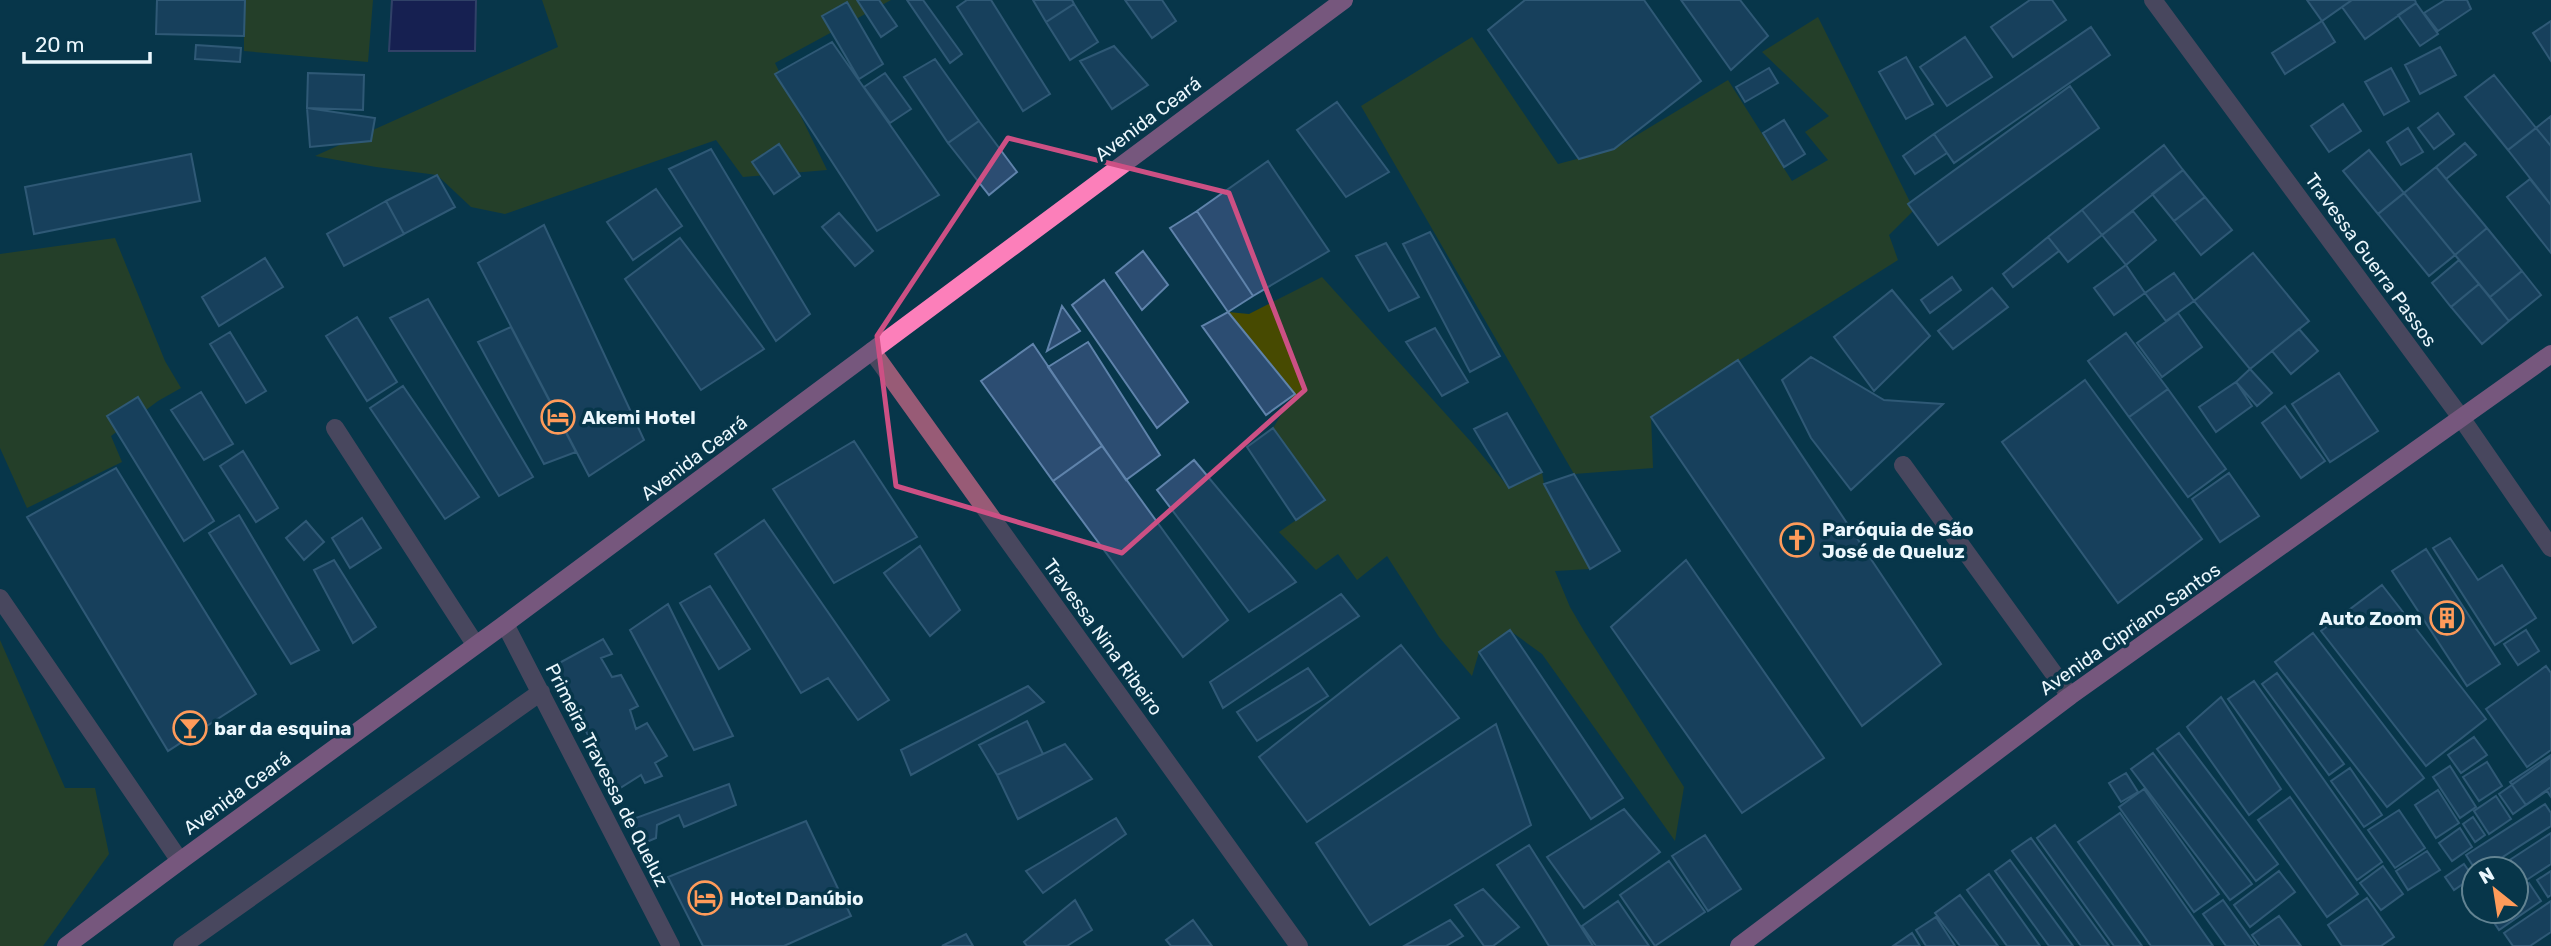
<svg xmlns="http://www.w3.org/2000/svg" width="2551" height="946" viewBox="0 0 2551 946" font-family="Rubik,sans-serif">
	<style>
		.green { fill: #474a01 }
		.water { fill: #28055a; stroke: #624e8b; stroke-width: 2 }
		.building { fill: #2c4d72; stroke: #5f83ab; stroke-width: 2 }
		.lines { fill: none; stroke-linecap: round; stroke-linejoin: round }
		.minor { stroke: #985b76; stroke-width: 18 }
		.major { stroke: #fc7fba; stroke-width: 18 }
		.marked { fill: none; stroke: #cc5084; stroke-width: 5; stroke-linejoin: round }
		.labels { text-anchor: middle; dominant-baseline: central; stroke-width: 7; stroke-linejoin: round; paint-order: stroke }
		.street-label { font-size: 19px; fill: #ebf7fd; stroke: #07364a }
		.poi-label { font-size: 19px; font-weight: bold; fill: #ebf7fd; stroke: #07364a; text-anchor: start }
	</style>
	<rect width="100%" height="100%" fill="#07364a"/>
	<path class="green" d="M244,0h129l-5,62 -124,-11z
		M542,0h349l-116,63 52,107 -84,7 -27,-37 -211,74 -34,-7 -34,-32 -61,-8 -61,-11 243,-109z
		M1818,17l96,193 -25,25 9,25 -247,156 2,52 -79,6 -213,-368 111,-69 86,127 56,-15 114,-69 64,101 36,-21 -23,-28 24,-16 -67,-64z
		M115,238l50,123 16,27 -23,13 -47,35 11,26 -95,46 -27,-60v-194z
		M1322,277l150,166 37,45 33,-16 2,12 46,85 -35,2 15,36 14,24 100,156 -9,54 -133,-187 -33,-24 -30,22 -7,24 -33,-39 -52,-81 -30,24 -19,-26 -22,16 -37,-38 46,-32 -52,-72 21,-34 -66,-82 21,2z
		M0,640l65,148h30l14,66 -66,92h-43z"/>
	<path class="water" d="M392,0h84l-1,51h-86z"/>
	<path class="building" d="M157,0h88l-1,36 -88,-2z
		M857,0h22l18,26 -16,11z
		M907,0h16l39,54 -12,9z
		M967,0h24l59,94 -27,17 -66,-104z
		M1033,0h39l2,4 -28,18z
		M1125,0h37l14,21 -24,17z
		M1525,0h119l57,81 -87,68 -35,10 -91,-129z
		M1681,0h59l28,36 -37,34z
		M2030,0h22l14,20 -53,37 -22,-30z
		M2307,0h45l-30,21z
		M2352,0h63l1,3 -51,36 -23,-32z
		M2445,0h22l4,9 -33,22 -14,-18z
		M847,2l36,62 -24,15 -37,-63z
		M2416,3l22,31 -18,12 -22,-31z
		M1074,4l24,38 -28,18 -24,-38z
		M2322,21l13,21 -50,32 -13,-21z
		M2551,21v40l-18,-28z
		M2091,27l19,28 -156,108 -20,-29z
		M1965,37l27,40 -45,29 -27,-39z
		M832,42l107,153 -62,36 -102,-157z
		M196,45l45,3 -1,14 -45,-3z
		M1114,46l34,39 -36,24 -32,-48z
		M2440,47l16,28 -36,19 -15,-29z
		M1906,57l27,47 -27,15 -27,-47z
		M935,59l44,62 -31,22 -44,-66z
		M1769,68l9,15 -33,19 -9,-15z
		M2391,68l18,33 -25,14 -19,-33z
		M308,73l56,2 -1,35 -56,-2z
		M885,73l26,36 -21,14 -26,-36z
		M2494,75l42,53 -28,22 -43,-53z
		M2070,86l29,42 -161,117 -30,-41z
		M1337,102l52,70 -43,25 -49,-67z
		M2343,104l18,27 -32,21 -18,-26z
		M307,108l68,10 -4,23 -61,6z
		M2438,113l16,21 -20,15 -16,-21z
		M2551,116v30l-15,-18z
		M1784,120l21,34 -21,13 -21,-34z
		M979,121l38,51 -28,23 -41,-52z
		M2408,128l15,24 -22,13 -14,-23z
		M2536,128l15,18v59l-43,-55z
		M1934,134l13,19 -32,21 -12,-18z
		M2465,143l11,12 -30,24 -10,-12z
		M779,144l21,32 -26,18 -22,-32z
		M2164,145l19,25 -81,65 -20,-25z
		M711,149l99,165 -34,27 -107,-172z
		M2369,150l35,43 -26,21 -35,-43z
		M191,154l9,47 -166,33 -9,-47z
		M1268,161l61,90 -76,45 -56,-85z
		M2436,167l51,61 -32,27 -51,-62z
		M2183,170l22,27 -31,24 -22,-27z
		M437,175l18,32 -51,27 -18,-33z
		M2530,179l21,26v48l-44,-56z
		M656,189l26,37 -49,34 -26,-38z
		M2404,193l51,62 -26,21 -51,-62z
		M2205,197l27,33 -31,25 -27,-34z
		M386,201l18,33 -60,32 -17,-32z
		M2082,210l20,25 -34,27 -20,-25z
		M1197,211l56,85 -25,16 -58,-84z
		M2133,211l23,29 -30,25 -24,-30z
		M839,213l34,38 -18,15 -33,-39z
		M544,225l100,215 -55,36 -111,-213z
		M2487,228l35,43 -32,26 -35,-42z
		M1430,232l70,124 -30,16 -67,-128z
		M2048,237l11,14 -46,36 -10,-13z
		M680,238l84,111 -63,41 -76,-111z
		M1386,243l33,54 -30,14 -33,-55z
		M1143,251l25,34 -26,25 -26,-37z
		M2253,253l56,68 -59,48 -56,-68z
		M265,258l18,29 -64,39 -17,-29z
		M2459,260l20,24 -28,23 -19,-24z
		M2126,265l19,28 -31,22 -20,-27z
		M2522,271l19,24 -32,26 -19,-24z
		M2174,273l20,28 -28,20 -21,-28z
		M1952,277l9,13 -31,23 -9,-13z
		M1104,280l84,122 -31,26 -85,-123z
		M2479,284l30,37 -27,23 -31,-37z
		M1992,288l16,19 -55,42 -15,-18z
		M1892,290l38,46 -56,55 -40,-54z
		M428,299l105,178 -34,19 -109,-178z
		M1062,306l18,25 -33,20z
		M1228,312l67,82 -29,21 -64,-89z
		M2178,313l24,34 -40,30 -25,-34z
		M357,317l40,65 -30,19 -41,-65z
		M511,327l65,125 -32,12 -66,-122z
		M1435,328l33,54 -26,14 -36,-54z
		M2299,329l19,22 -27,23 -19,-23z
		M230,332l36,59 -20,12 -36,-59z
		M2126,333l42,56 -39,28 -41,-56z
		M1088,342l72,113 -34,25 -78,-113z
		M1033,344l69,102 -49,35 -72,-100z
		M1811,357l73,43 59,4 -92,86 -40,-52 -29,-58z
		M1738,360l203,304 -79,62 -211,-309z
		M2250,369l22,24 -15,13 -21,-24z
		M2339,373l39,58 -48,31 -38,-58z
		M2085,380l117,159 -84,64 -116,-161z
		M2236,382l16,24 -36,26 -17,-25z
		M403,386l76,111 -34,22 -75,-111z
		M2168,389l58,80 -38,28 -59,-80z
		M201,392l32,52 -29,16 -33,-50z
		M138,397l76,124 -30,20 -77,-125z
		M2285,406l40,55 -24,17 -39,-55z
		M1507,413l35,59 -33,16 -35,-59z
		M1273,428l52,72 -29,20 -49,-73z
		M854,441l63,96 -83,46 -61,-94z
		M1102,446l126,174 -45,37 -130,-176z
		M243,451l35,57 -22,14 -36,-56z
		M1194,460l102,122 -47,30 -92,-122z
		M116,468l140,226 -88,57 -141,-234z
		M2229,473l30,43 -39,26 -28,-43z
		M1574,474l46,77 -30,18 -46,-85z
		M239,515l80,135 -28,14 -82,-131z
		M362,518l19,30 -31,20 -18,-30z
		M764,520l125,180 -31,20 -30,-42 -27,15 -86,-139z
		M306,521l18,21 -20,18 -18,-22z
		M2450,538l28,42 24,-15 34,53 -41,27 -62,-97z
		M920,546l40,64 -30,26 -46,-63z
		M2426,549l74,115 -33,22 -75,-115z
		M334,560l42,67 -23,16 -39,-73z
		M1686,560l138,198 -82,55 -131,-186z
		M2382,585l104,134 -60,47 -105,-135z
		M710,586l40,63 -31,20 -39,-66z
		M1341,594l18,22 -136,92 -13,-26z
		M668,604l65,132 -39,14 -64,-120z
		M1510,630l113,168 -32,21 -112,-167z
		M2526,630l13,21 -21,14 -14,-21z
		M2313,633l111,145 -37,29 -112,-145z
		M603,639l9,15 -11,4 11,19 9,-2 17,31 -8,4 6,19 11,-6 20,33 -12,7 7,13 -17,7 -4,-8 -24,15 -65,-123z
		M1401,645l58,73 -152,104 -48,-65z
		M2546,666l5,7v77l-24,17 -41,-58z
		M1308,668l20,28 -71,45 -20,-29z
		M2277,673l67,91 -15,11 -67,-91z
		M2254,681l128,181 -25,18 -129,-181z
		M1028,686l16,16 -133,73 -10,-25z
		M2221,697l60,92 -32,26 -62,-88z
		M1027,721l16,33 -46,21 -18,-30z
		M1496,724l35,101 -161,100 -54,-82z
		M2179,733l99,131 -22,17 -99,-132z
		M2474,737l13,18 -26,18 -13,-18z
		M1065,744l27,35 -74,40 -21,-44z
		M2153,753l99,131 -22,16 -99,-131z
		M2551,755v42l-4,-6 -21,14 -16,-23z
		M2551,757v30l-38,27 -14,-20z
		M2487,762l15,24 -23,15 -16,-24z
		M2450,766l26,41 -16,11 -27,-41z
		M2350,768l32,47 -18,12 -33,-46z
		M2126,773l12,19 -17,10 -12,-19z
		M729,784l7,21 -52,22 -5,-12 -22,10 -1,13 -14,6 -9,-25z
		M2144,789l75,105 -25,18 -75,-105z
		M2438,790l21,33 -23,15 -21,-33z
		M2496,796l15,23 -22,15 -15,-23z
		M2290,797l68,97 -31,23 -69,-97z
		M2545,804l6,9v13l-67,43h-9l-9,-14z
		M1624,809l36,43 -76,56 -37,-51z
		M2399,810l26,38 -30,20 -27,-38z
		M2120,813l93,133h-62l-73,-104z
		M2473,817l12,18 -10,7 -12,-18z
		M1116,818l10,16 -83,59 -17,-22z
		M806,821l45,95 -67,30h-81l-35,-69z
		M2055,825l87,121h-28l-77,-108z
		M2460,828l12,19 -20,14 -13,-18z
		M2551,833v31l-32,21 -3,-4v-12h-8l-3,-6z
		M1705,835l36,54 -33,22 -36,-55z
		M2031,838l78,108h-28l-69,-95z
		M1529,845l64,101h-44l-16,-26 -36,-55z
		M2427,851l13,19 -32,20 -12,-19z
		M2010,860l63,86h-24l-54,-75z
		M1669,861l36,51 -50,34 -35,-51z
		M2464,864l9,13 -19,13 -9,-13z
		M2383,866l20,28 -22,16 -21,-27z
		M2279,871l16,21 -45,35 -16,-22z
		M2551,871v24l-3,2 -11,-17z
		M1989,874l51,72h-33l-40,-56z
		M2529,883l12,18 -42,29 -12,-18 29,-1v-19z
		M1483,889l36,38 -26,19h-9l-29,-41z
		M1960,895l38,51h-38l-25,-33z
		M2367,898l27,39 -13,9h-39l-14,-21z
		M1075,900l17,30 -25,16h-40l-3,-4z
		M2223,900l33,46h-30l-23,-32z
		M1618,901l31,45h-53l-14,-20z
		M2551,901v31l-21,14h-17l-9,-13z
		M2279,916l22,30h-41l-8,-11z
		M1936,917l19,29h-29l-10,-16z
		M1193,920l19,26h-41l-5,-6z
		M1450,920l13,16 -17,10h-42z
		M1912,933l8,13h-27z
		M966,934l7,12h-31z"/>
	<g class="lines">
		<path class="minor" d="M2153,0l309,419 89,129
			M872,351l427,595
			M335,428l140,216
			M1903,465l167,231
			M0,598l180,263
			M505,624l166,322
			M182,946l359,-254"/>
		<path class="major" d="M66,946l114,-85 325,-237 839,-624
			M1739,946l331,-250 481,-342"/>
	</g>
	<path d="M0 0H2551V946H0ZM1008,138l221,55 76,197 -183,163 -226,-67 -19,-150z" fill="#07364a" fill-opacity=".55" fill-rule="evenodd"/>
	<path class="marked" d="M1008,138l221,55 76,197 -183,163 -226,-67 -19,-150z"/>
	<defs>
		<symbol id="hotel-ring" viewBox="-11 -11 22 22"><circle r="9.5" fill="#07364a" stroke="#ff9b5a" stroke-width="1.5"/><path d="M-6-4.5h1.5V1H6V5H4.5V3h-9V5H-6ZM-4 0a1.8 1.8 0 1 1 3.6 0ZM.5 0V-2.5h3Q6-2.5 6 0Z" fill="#ff9b5a"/></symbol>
		<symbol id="church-ring" viewBox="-11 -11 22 22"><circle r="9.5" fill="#07364a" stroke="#ff9b5a" stroke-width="1.5"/><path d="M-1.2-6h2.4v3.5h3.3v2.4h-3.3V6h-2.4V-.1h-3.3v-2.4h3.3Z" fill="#ff9b5a"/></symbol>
		<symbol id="building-ring" viewBox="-11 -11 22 22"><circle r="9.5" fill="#07364a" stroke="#ff9b5a" stroke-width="1.5"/><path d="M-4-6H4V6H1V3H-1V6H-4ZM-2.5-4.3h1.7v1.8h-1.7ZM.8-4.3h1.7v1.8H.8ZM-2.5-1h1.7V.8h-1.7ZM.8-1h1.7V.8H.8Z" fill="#ff9b5a"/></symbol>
		<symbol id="bar-ring" viewBox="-11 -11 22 22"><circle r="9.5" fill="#07364a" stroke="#ff9b5a" stroke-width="1.5"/><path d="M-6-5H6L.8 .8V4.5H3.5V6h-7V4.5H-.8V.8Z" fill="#ff9b5a"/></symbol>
	</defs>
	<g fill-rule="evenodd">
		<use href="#hotel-ring" x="539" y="398" width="38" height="38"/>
		<use href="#church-ring" x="1778" y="521" width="38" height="38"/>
		<use href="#building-ring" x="2428" y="599" width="38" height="38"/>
		<use href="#bar-ring" x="171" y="709" width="38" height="38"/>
		<use href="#hotel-ring" x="686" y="879" width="38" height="38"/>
	</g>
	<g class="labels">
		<g class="street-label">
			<text transform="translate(1148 119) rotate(-37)">Avenida Ceará</text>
			<text transform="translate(2371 260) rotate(54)">Travessa Guerra Passos</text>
			<text transform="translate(694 458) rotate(-37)">Avenida Ceará</text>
			<text transform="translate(2130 629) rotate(-35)">Avenida Cipriano Santos</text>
			<text transform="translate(1103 637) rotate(54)">Travessa Nina Ribeiro</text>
			<text transform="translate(607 775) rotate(63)">Primeira Travessa de Queluz</text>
			<text transform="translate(237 793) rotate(-36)">Avenida Ceará</text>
		</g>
		<g class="poi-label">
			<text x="582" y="417">Akemi Hotel</text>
			<text x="1822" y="529">Paróquia de São<tspan x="1822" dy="22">José de Queluz</tspan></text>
			<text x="2422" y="618" text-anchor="end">Auto Zoom</text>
			<text x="214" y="728">bar da esquina</text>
			<text x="730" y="898">Hotel Danúbio</text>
		</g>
	</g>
	<g transform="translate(2495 890) rotate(330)"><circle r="33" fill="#07364a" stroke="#628392" stroke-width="2"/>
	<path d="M0-5L12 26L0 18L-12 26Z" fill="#ff9b5a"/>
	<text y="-10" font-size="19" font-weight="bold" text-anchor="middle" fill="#ebf7fd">N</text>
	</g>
	<path d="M24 52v10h126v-10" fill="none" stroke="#ebf7fd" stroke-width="3.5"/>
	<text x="35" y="52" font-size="21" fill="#ebf7fd" stroke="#07364a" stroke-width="5" paint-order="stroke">20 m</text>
</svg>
